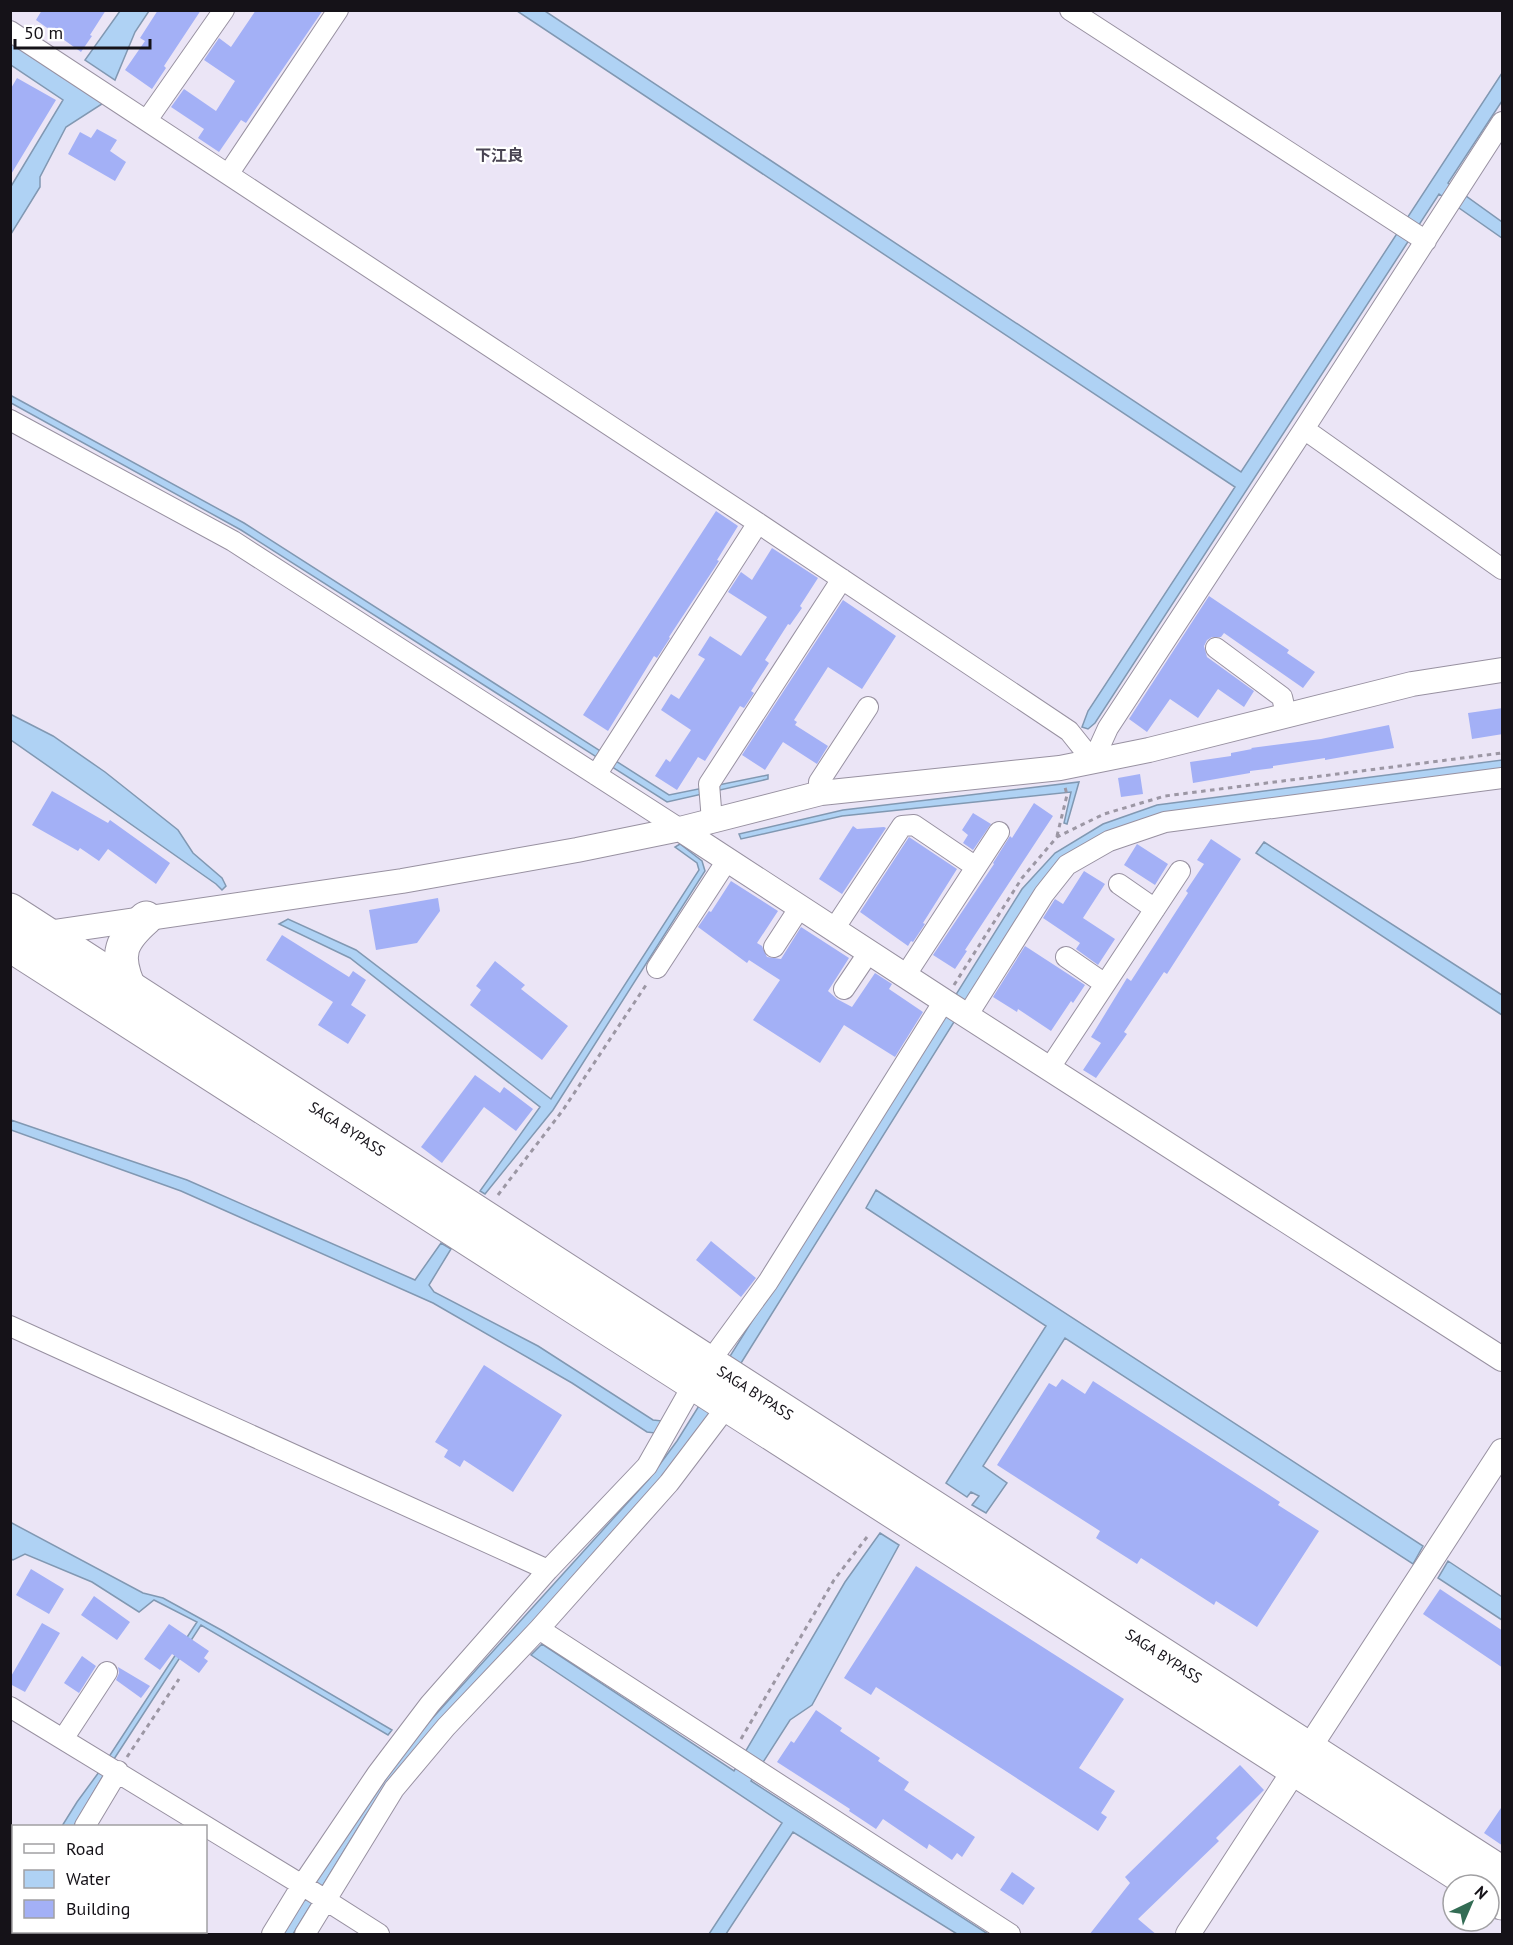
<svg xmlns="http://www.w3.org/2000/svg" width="1513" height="1945" viewBox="0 0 1513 1945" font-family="'PT Sans','Noto Sans JP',sans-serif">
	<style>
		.water { fill: #afd2f4; stroke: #8198b2; stroke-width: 1.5 }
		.building { fill: #a3b0f6 }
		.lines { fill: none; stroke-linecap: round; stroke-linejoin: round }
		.minor-casing { stroke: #9891a1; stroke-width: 22 }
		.tertiary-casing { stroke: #9891a1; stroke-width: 26 }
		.trunk-casing { stroke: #9891a1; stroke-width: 35 }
		.path { stroke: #9c97a4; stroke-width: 3; stroke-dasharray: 4.5 4.5; stroke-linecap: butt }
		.minor { stroke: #fff; stroke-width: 20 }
		.tertiary { stroke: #fff; stroke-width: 24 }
		.trunk { stroke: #fff; stroke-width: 33 }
		.labels { text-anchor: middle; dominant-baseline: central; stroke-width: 4.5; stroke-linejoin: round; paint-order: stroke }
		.street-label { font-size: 15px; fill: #151218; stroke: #fff }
		.neighbourhood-label { font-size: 16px; font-weight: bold; fill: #494452; stroke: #fff }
	</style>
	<rect width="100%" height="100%" fill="#ebe5f6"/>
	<path class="water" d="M120,11h29l-14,21 -20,48 -30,-20z
		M517,11h28l696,461 261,-399v28l-54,82 54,39v16l-63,-44 -344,529 -7,6 -6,-2 6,-16 147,-224z
		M11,43l94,59 -39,25 -26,50v10l-29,47 -1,-46 53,-88 -52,-35z
		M10,395l234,128 425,272 99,-20v4l-101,23 -426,-272 -230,-127z
		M10,714l43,22 52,36 73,58 15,23 29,25 4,8 -4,4 -6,-6 -205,-144z
		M1502,760v10l-342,47 -128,80 -344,551 -30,37 -259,283 -33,47 -73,119h-11l76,-123 70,-88 221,-244 28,-38 345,-552 33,-36 48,-29 54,-19z
		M1079,782l-12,42 -3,-1 7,-31 -229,24 -101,23 -2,-5 104,-24z
		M1264,842l238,153v20l-246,-162z
		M680,844l22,17 3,10 -152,239 -68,84 -5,-3 60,-84 -190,-149 -71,-34 9,-5 68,31 195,149 148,-229 -2,-7 -22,-16z
		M11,1120l176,60 228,100 26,-37 10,6 -22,36 5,7 104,54 115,74 10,1 -8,12 -8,-1 -75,-49 -139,-80 -252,-112 -170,-61z
		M876,1190l547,356 -10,18 -348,-226 -82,128 24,17 -21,30 -14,-8 7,-9 -8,-4 -4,5 -21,-14 100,-157 -180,-118z
		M10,1522l133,71 20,5 60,33 169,99 -4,5 -187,-110 -98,151 -29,50h-12l15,-24 22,-30 98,-150 -43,-22 -15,12 -47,-30 -67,-28 -12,6 -2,-1z
		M880,1533l19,12 -87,160 -22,15 -39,61 237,153h-31l-164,-102 -67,102h-17l73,-111 -251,-168 11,-11 192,127 111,-189z
		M1448,1561l54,36v23l-64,-42z"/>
	<path class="building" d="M42,10h64l-16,25 2,1 -11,16 -45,-32z
		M158,10h43l-37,56 2,2 -14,21 -27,-19 20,-29 -5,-3z
		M256,10h67l-77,113 -5,-3 -22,32 -21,-14 6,-9 -33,-22 13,-18 32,22 19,-30 -31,-21 15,-22 12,9z
		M17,78l39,22 -46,76v-86z
		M97,129l20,11 -7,11 16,11 -11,19 -47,-27 12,-22 11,6z
		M716,511l22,15 -21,34 2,1 -50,76 1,1 -13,20 -3,-2 -46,75 -25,-16z
		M772,548l46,30 -18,28 2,2 -12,17 -2,-1 -23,36 4,3 -18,28 3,2 -10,15 -4,-2 -35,55 -7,-4 -21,33 -22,-14 11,-17 4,3 21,-32 -30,-20 10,-16 8,5 26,-40 -7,-4 12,-19 31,20 26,-39 -39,-25 13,-20 11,8z
		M1209,596l80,54 -2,3 28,19 -12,16 -79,-55 -3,4h-9l-5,3 -3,6 3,11 47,34 -10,16 -26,-18 -20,29 -28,-19 -23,33 -18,-13z
		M843,600l53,36 -34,53 -34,-22 -34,53 3,2 -2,3 33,21 -11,18 -34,-22 -18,28 -23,-15z
		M1503,708v26l-31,5 -4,-26z
		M1389,725l5,23 -69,12v-2l-52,8v2l-23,3v2l-57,10 -3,-21 41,-6v-3l21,-4 -1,-1 70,-9z
		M1140,774l3,20 -22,3 -3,-19z
		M52,791l56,32 2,-3 60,43 -14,21 -48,-35 -9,12 -19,-13 -2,3 -46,-26z
		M1034,803l19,13 -88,134 2,1 -12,18 -22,-14 61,-91 -1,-1 17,-27 2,2z
		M973,813l18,11 -18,26 -10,-7 5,-8 -6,-5z
		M853,826l4,3 27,-2 2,1 -44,66 -23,-15z
		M909,837l48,32 -34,54 2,1 -12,18 -2,-1 -3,5 -48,-34z
		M1211,839l30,20 -74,115 -3,-2 -40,60 3,2 -31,44 -13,-8 18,-27 -10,-6 36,-59 4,3 57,-88 -2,-2 18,-27 -7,-4z
		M1137,844l31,20 -13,21 -31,-20z
		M1084,871l21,13 -22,34 32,21 -17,26 -22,-16 4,-6 -37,-25 12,-19 8,5z
		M731,881l47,30 -21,32 5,3 5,11 14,2 20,-32 48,31 -21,33 9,8 15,8 23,-34 17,11 -3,5 34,23 -28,45 -51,-32 -24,38 -67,-43 27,-40 -31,-20 -2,3 -49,-36 11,-16 2,1z
		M438,898l2,13 -23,32 -41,7 -7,-40z
		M282,935l67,42 4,-6 13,9 -15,25 15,10 -18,29 -30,-19 15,-23 -67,-42z
		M1025,946l60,39 -12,18 -2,-2 -20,30 -33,-22 -1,3 -24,-15z
		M495,961l30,24 -4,4 47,37 -26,34 -72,-55 11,-15 -5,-4z
		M475,1075l25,18 4,-6 29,22 -17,22 -32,-24 -42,56 -21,-16z
		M711,1241l45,37 -15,19 -45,-37z
		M484,1365l78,50 -49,77 -49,-32 -4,7 -16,-10 4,-7 -13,-8z
		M1062,1379l23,15 8,-13 187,121 -2,3 41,26 -62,96 -41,-26 -2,4 -73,-47 -4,6 -41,-26 4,-7 -103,-66 52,-82 7,4z
		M916,1566l208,133 -45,69 36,23 -14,22 6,4 -9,14 -222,-144 -5,8 -27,-17z
		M31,1569l33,20 -15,25 -33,-19z
		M1440,1589l63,42v37l-80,-54z
		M94,1596l36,26 -13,18 -36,-25z
		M42,1623l18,10 -35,59 -15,-8v-6z
		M169,1624l40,27 -5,7 4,3 -9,12 -27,-19 -12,16 -16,-11z
		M82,1656l14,10 -17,27 -15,-10z
		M118,1667l32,19 -9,12 -25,-18 3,-7z
		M816,1710l26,18 -2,3 40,27 -2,3 31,21 -5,8 71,47 -13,20 -5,-4 -5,7 -23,-16 -2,5 -44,-30 -7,10 -27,-18 1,-2 -73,-47 14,-21 3,2z
		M1240,1765l24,25 -48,48 3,3 -81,78 19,16h-68l41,-52 -5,-6z
		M1503,1805v41l-19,-13z
		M1012,1872l23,16 -12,17 -23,-15z"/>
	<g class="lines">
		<defs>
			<path id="minor" d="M1070,10l356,231
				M10,31l748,492 311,208 24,30 15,-33 196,-299 198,-307
				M147,120l77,-110
				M229,173l109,-163
				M10,420l223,121 447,288
				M1304,429l198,140
				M1216,648l66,49 4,17
				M596,775l162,-252
				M821,793l-2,-11 49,-75
				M712,821l-3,-37 133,-205
				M1119,884l36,25
				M834,929l68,-103 12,-1 62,42
				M774,947l26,-40
				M1066,957l39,27
				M657,968l71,-109
				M905,976l94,-144
				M844,989l25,-37
				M967,1016l77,-122 23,-29 42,-24 56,-19 337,-44
				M1049,1069l131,-198
				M10,1326l538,244
				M539,1629l130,-146 59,-78
				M10,1707l292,178 77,49
				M63,1739l44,-67
				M85,1826l33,-55
				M21,1934l2,-2
				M272,1934l30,-49 75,-111 53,-70 118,-134 99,-104 47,-83 74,-101 176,-281
				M305,1934l89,-145 52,-62 93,-98 471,305"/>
			<path id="tertiary" d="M680,829l264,172 558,358
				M40,937l7,-4 355,-52 175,-31 103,-21 141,-36 239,-25 89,-18 263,-66 90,-14
				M1188,1934l314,-483"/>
			<g id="trunk">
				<path id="s1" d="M10,910l703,455 789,508"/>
				<path d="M10,945l1465,940"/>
				<path d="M128,985c-13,-31 -7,-45 18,-67"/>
				<path d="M1489,1894l13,9"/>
			</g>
		</defs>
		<use href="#minor" class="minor-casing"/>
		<use href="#tertiary" class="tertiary-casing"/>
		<use href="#trunk" class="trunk-casing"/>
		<path class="path" d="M1057,836l10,-41 -2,-8
			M954,985l68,-107 35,-41 47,-23 61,-18 337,-43
			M498,1195l65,-85 85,-128
			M741,1739l93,-159 33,-43
			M127,1757l52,-78"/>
		<use href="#minor" class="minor"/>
		<use href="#tertiary" class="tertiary"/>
		<use href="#trunk" class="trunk"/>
	</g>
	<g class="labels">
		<g class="street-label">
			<text stroke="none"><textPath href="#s1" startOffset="402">SAGA BYPASS</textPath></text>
			<text stroke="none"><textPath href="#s1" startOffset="888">SAGA BYPASS</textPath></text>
			<text stroke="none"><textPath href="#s1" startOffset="1374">SAGA BYPASS</textPath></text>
		</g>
		<g class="neighbourhood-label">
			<text x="499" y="155">下江良</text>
		</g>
	</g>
	<rect width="1513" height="1945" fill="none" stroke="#151218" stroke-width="24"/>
	<rect x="12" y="1825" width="195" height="108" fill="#ffffff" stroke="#a1a0a3" stroke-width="1.5"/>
	<rect x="24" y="1844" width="30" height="9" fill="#ffffff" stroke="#a1a0a3" stroke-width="1.5"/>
	<text x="66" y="1855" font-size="18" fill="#151218">Road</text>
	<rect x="24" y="1870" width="30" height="18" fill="#afd2f4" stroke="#a1a0a3" stroke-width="1.5"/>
	<text x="66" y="1885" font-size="18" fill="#151218">Water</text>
	<rect x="24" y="1900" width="30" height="18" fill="#a3b0f6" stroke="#a1a0a3" stroke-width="1.5"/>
	<text x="66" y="1915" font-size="18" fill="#151218">Building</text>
	<g transform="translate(1471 1903) rotate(44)"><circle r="28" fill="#ffffff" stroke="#a1a0a3" stroke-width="1.5"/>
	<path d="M0-4.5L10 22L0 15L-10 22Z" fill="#336c54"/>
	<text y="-9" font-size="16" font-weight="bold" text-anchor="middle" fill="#151218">N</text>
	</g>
	<path d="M15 39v9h135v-9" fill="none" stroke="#151218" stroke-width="3"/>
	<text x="24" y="39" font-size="18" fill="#151218" stroke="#ffffff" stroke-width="4.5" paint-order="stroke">50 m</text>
</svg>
